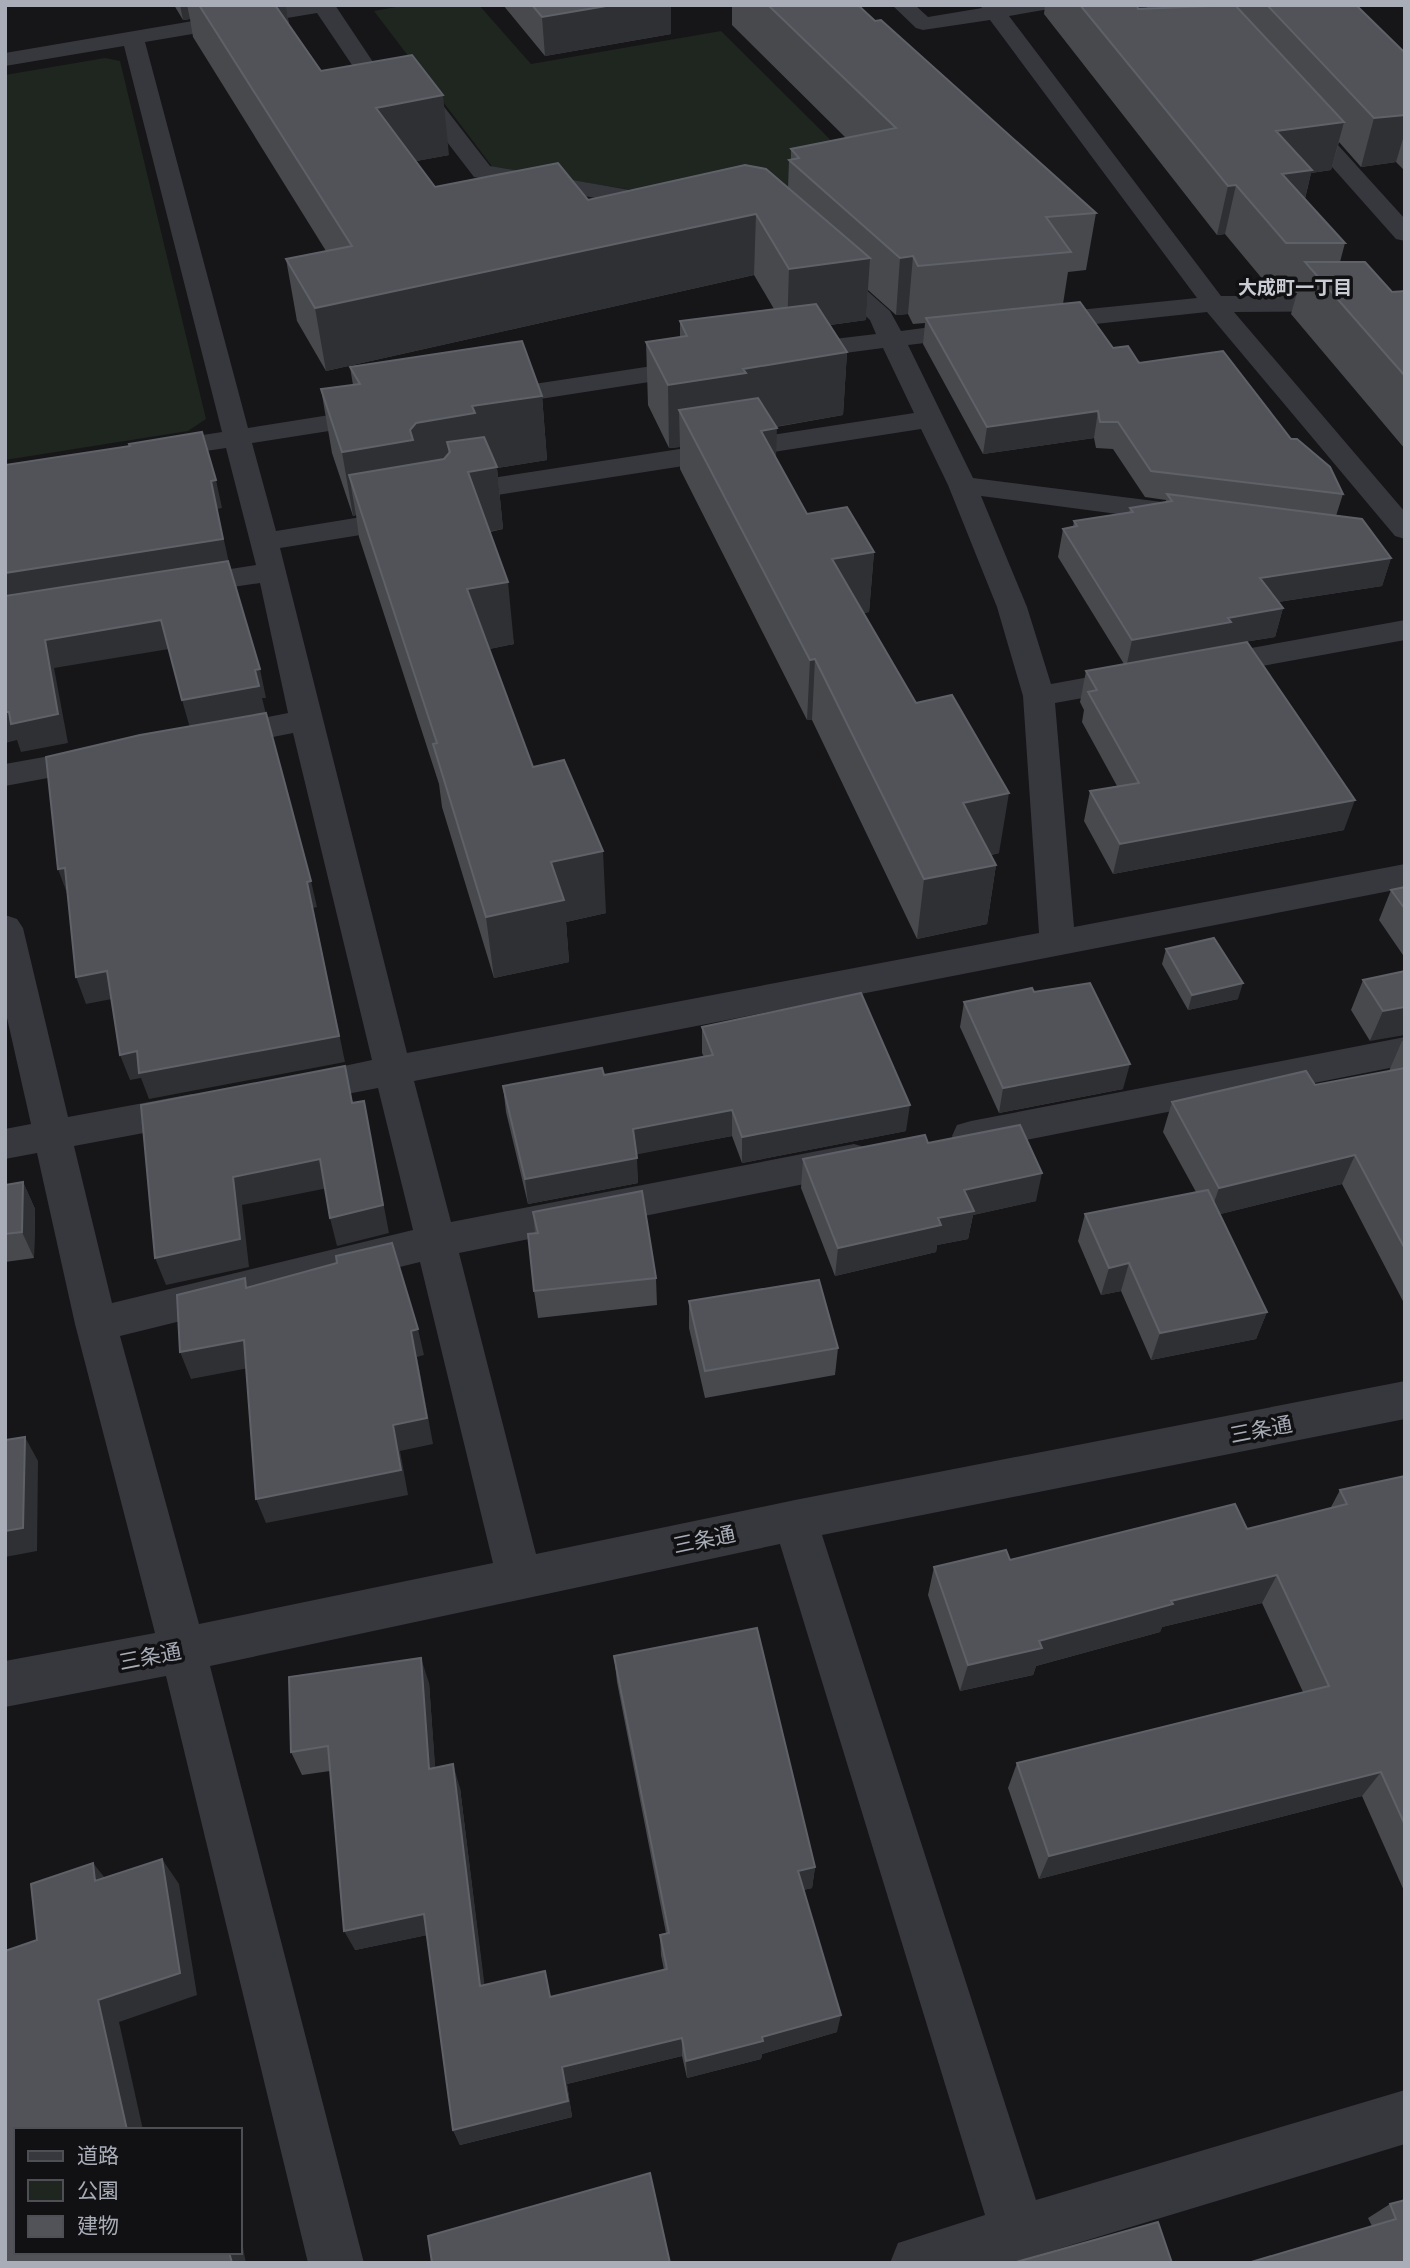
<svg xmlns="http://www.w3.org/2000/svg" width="1410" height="2268" viewBox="0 0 1410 2268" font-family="Ubuntu,'Noto Sans JP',sans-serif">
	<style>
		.green { fill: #1e261f }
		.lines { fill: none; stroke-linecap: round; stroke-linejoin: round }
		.minor { fill: #37383d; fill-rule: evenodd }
		.wall { fill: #47494d }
		.shaded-wall { fill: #2f3033 }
		.building { fill: #525359; stroke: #5f6168; stroke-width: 2 }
		.labels { text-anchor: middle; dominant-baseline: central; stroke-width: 7; stroke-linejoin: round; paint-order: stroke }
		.far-neighbourhood-label { font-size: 19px; font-weight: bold; fill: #c9ccd4; stroke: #111113 }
		.street-label { font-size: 21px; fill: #a8adb8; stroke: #111113 }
	</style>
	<rect width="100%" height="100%" fill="#161618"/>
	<path class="green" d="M407,5h72l52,59 190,-33 167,166 -82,19 -312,-47 -120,-158z
		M105,58l15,3 86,358 -18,12 -183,29v-385z"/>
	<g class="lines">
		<path class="minor" d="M287,5h48l56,84 29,-5 8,2 62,80 175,30 8,2 4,5 -4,5 -8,2 -191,-33 -60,-78 -29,5 -8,-2 -60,-89 -172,29 103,386 132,-21 10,2 4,6 -4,6 -10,2 -128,20 24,88 134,-22 10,3 4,6 -4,6 -10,3 -130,21 127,505 632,-120 -16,-237 -26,-89 -49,-122 -27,-56 -475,74 -10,-3 -4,-6 4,-6 10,-3 468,-72 -31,-65 -91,12 -9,-2 -4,-6 4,-6 9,-2 84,-10 -6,-14 -54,-51 3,-5h18l53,47 11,20 75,-10 9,3 4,5 -4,5 -9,3 -68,8 65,133 213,27 10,3 4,6 -4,6 -10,3 -205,-27 46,111 24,77 82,-15 11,3 5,7 -5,7 -11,3 -78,14 19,224 331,-63v24l-991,193 37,141 403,-78 14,4 5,11 -5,11 -14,4 -395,79 77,301 259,-54 610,-119v38l-583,116 214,665 369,-110v54l-393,119h-122l8,-20 87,-28 -205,-671 -570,122 154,597h-56l-142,-587 -161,31v-46l150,-28 -80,-309 -38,-171 -32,6v-30l26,-5 -26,-115v-94l12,4 6,9 45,189 124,-23 13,4 6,11 -6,11 -13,4 -118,22 38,157 301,-73 -35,-142 -82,16 -13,-5 -6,-10 6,-10 89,-19 -79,-327 -76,15 -11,-3 -5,-8 5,-8 82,-16 -28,-130 -80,12 -11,-3 -4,-6 4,-6 11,-3 76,-12 -30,-117 -74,11 -10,-2 -4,-6 4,-6 10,-2 70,-11 -98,-386 -119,20v-13zM420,1262l73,301 -294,61 -79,-288z
			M892,5h23l13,12 54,-9 -2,-3h72l-3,4 -40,7 212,280 184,-1v16l-171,1 171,200v27l-10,-3 -188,-224 -168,18 -9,-3 -4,-5 4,-5 9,-3 158,-16 -207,-278 -67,10 -7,-2z
			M1301,111l8,2 96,106v22l-9,-2 -103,-116 -3,-5 3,-5z
			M698,359l9,2 4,6 -4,6 -219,34 -10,-2 -3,-6 3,-6 10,-2z
			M1405,620v20l-198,36 -11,-3 -5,-7 5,-7 11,-3z
			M100,747l12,3 4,8 -4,8 -107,20v-22z
			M1405,1037v28l-434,86 -14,-4 -5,-11 5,-11 14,-4z"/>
	</g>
	<path class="wall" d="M174,5h112l3,21 32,45 128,84 -33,6 19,26 153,13 200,-12 1,-28h2v-11l55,-11 -114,-113v-20h126l238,208 -10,57 -18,2 -5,32 50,44 178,91 52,55 -7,22 55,42 -9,28 -104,16 5,6 -8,29 -50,8v1l119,184 -231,44 -29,-53 6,-30 27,-5 -35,-64 2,-12 -4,-8 6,-31 38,-7 -66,-107 5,-28 10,-2 1,-6 55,-9 1,-4 36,-6v-2l-21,-3 -32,-48 -17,-1 -2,-10 -111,16 -60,-110 2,-21 -12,1 -5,-10 -12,1 -28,-25 -2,30 -36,5 17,27 -4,63 -67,12v31l31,56 67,38 -5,60 -5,1 135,240 -8,2 5,10 -9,59 -70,15 -105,-219h-5l-127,-251v-22l-11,1 -21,-43 -2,-63 34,-5v-16l94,-12 -20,-34 -428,96 -29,-50 -11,-62 40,-8 -133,-214 -3,-18 -7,1z
		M503,5h168v29l-126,22z
		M1045,5h311l49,48v118l-9,-9 -35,5 -22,-25 -8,28 -20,3 -6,26 40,44 -5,19 52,30 13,-1v158l-114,-135 6,-21h-23l-49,-59 -8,1 -173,-221z
		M350,367l192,29 5,64 -50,8 6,61 -13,3 24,112 -25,5 44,118 73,146 -40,9 3,40 -75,16 -52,-171 -3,-23 -80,-247 -3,-22 -3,1 -21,-63 -11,-64 32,-4z
		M1405,887v71l-26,-38 12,-30z
		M1166,949l72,50 -50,11 -26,-46z
		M1405,971l-35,70 -19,-31 12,-30z
		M1034,992l89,97 -124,24 -39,-86 4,-25z
		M702,1027l204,104 -164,32 -10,-27 -96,18 2,29 -110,21 -22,-92 -3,-26 101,-11 100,-18 -2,-4z
		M1405,1040v265l-63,-121 -122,30 47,98 -11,27 -105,21 -30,-69 -20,4 -23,-54 7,-27 111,-22 -33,-60 9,-30 143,-17 74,-14 13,-30z
		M928,1143l108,58 -63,14 -5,24 -31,6 -1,7 -101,24 -34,-88 2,-29z
		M23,1182l12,27 -1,49 -29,4v-77z
		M533,1212l123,66 1,27 -119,13 -4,-27 1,-58z
		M689,1301l149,47 -3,27 -130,23 -16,-70z
		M1405,1476v417l-43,-97 -323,83 -31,-91 9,-25 286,-71 -41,-89 -100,24 -2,5 -124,34 -3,9 -73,16 -32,-96 6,-28 76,-7 237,-31 83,-20 10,-19z
		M614,1656l201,211 -3,21 -9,2 34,142 -75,22 -1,5 -74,19 -5,-22 -115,28 5,33 -112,28 -7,-15 -26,-195 -72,15 -25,-179 -28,4 -11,-23 138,-69 6,85 25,20 24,197 67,12 113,-27 -3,-15 -1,-20 6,-2 -49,-251z
		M1405,2200v63l-33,-37 -4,-8 22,-14z"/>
	<path class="shaded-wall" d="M180,5h7l3,14 -7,1z
		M267,5h19l6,40z
		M612,5h59v29l-126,22 -3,-39z
		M1135,5h12l-6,35z
		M443,95l6,60 -65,12 -8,-59z
		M1405,115v17l-9,30 -35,5 13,-49z
		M1344,122l-13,48 -20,3 -11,46 -30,4 6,-92z
		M1236,185l-11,49 -8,1 11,-49z
		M756,214l-2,61 -428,96 -11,-63z
		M913,256l-5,58 -12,1 4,-57z
		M870,258l-4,62 -79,11 2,-62z
		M847,352l-4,63 -98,17 -66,-22 1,37 -11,1 -1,-63 75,-16z
		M542,396l5,64 -50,8 6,61 -28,5 -28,-92 5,40 -103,-7 7,40 -3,1 -11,-64 68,-22 6,-7 56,-17z
		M1098,411l-4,27 -111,16 4,-27z
		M777,428l-2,60 -14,-57z
		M216,480l6,28 -5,1 13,58 -225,35v-29l206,-92z
		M874,552l-5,60 -40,8 3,-61z
		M1391,558l-9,28 -130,20 8,-28z
		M508,582l6,62 -39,8 -8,-63z
		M1283,608l-8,29 -50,8 -1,5 -98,18 6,-28 96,-22z
		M161,620l8,29 -115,19 14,75 -47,9 -4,-12 -12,3v-31l40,-72z
		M815,659l-3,61h-5l3,-60z
		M260,669l6,29h-4l4,16 -76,14 -8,-28z
		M1009,793l-10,60 -44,9 8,-59z
		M1355,800l-11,30 -231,44 7,-30z
		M603,851l3,62 -40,9 3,40 -75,16 -8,-61 65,-55z
		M996,865l-9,59 -70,15 7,-60z
		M65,868l3,28 -10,-27z
		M311,881l6,26 -4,1 32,154 -196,37 -8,-21 -11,2 -10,-25 187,-173z
		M107,971l10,27 -31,6 -10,-27z
		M1243,983l-5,16 -50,11 4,-15z
		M1405,1007v28l-35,6 13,-30z
		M1130,1064l-7,25 -124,24 4,-25z
		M364,1101l25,132 -52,13 -7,-28z
		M910,1105l-4,26 -164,32v-26z
		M732,1110v26l-98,19 -1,-26z
		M1355,1155l-13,29 -133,33 10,-29z
		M637,1158l1,25 -110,21 -3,-25z
		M320,1159l8,29 -86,17 7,62 -83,18 -11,-27 78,-81z
		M1042,1173l-6,28 -63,14 -5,24 -31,6 -1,7 -101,24 3,-28 100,-30 26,-28z
		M23,1182l12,27 -1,49 -12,-26z
		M1129,1263l-8,28 -20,4 8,-27z
		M1267,1312l-11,27 -105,21 9,-27z
		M418,1329l6,26 -7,2 16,87 -33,7 8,44 -142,28 -10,-24 137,-74 18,-94z
		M244,1340l10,27 -63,12 -11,-27z
		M5,1357l1,2v108l-1,-2z
		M25,1437l13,24 -1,90 -32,6v-26z
		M1277,1575l-15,28 -100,24 -2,5 -124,34 -3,9 -73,16 8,-26 71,-24 132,-40z
		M421,1658l8,25 8,109 -8,-23z
		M453,1764l7,24 27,217 -7,-19z
		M1381,1772l-19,24 -323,83 10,-23z
		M162,1859l17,25 18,111 -78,27 24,108h-16l-29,-130z
		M93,1863l20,25 -18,-7z
		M815,1867l-3,21 -17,4 3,-21z
		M424,1914l8,20 -77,16 -11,-19z
		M841,2015l-4,17 -75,22 -1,5 -74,19 -1,-17 76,-24z
		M682,2038v18l-115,28 5,33 -112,28 -7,-15 109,-63z
		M240,2232l6,31h-14l-3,-11h11z"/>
	<path class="building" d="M199,5h76l46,66 91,-16 31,40 -67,13 59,79 123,-24 30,37 157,-35 21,4 104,89 -81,11 -33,-55 -441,94 -29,-49 66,-13z
		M532,5h80l-70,12z
		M768,5h90l17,16 6,-1 215,193 -50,4 25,35 -153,14 -5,-10 -13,2 -111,-98 10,-2 -8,-9 105,-21z
		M1080,5h57l1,4 97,-4 109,117 -68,9 36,39 -30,4 63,69h-59l-50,-58 -8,1z
		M1267,5h89l49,48v62l-31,3z
		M1305,262h60l27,30 13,-1v85z
		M1080,302l33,46 15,-2 11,17 84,-12 68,88h6l33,28 13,27 -192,-23 -33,-49h-18l-2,-11 -111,16 -61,-109z
		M816,304l31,48 -104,17 3,4 -78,12 -22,-43 41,-6 -7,-15z
		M522,341l20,55 -70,10 3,7 -59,10 -6,7 3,10 -71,12 -21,-63 39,-5 -10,-17z
		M758,398l19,30 -16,3 46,83 40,-7 27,45 -42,7 84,144 36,-8 57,98 -46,10 33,62 -72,14 -109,-220 -5,1 -131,-250z
		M202,432l14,48 -5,1 12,58 -218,34v-108l125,-19 -1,-2z
		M484,437l13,30 -29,5 40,110 -41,7 66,178 31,-7 39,91 -52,11 13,38 -78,17 -53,-173 4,-1 -88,-268 95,-16 6,-7 -3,-10z
		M1167,494l195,25 29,39 -131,20 23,30 -55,10 3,4 -99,18 -69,-111 14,-3 -3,-5 59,-9 -3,-4 42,-7z
		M228,561l32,108 -5,1 4,16 -77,14 -21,-80 -116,20 13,74 -47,10 -2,-12h-4v-116z
		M1247,642l108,158 -235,44 -30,-53 49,-8 -51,-91 9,-2 -11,-19z
		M266,713l45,168 -4,1 32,154 -200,37 -2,-22 -17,4 -13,-84 -31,6 -11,-109 -7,1 -12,-112 94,-22z
		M1405,887v22l-14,-19z
		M1214,938l29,45 -51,12 -26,-46z
		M1405,971v36l-22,4 -20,-31z
		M1090,983l40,81 -127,24 -39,-86 68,-14 2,4z
		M861,993l49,112 -168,32 -10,-27 -99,19 4,29 -112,21 -22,-93 99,-18 2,7 109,-20 -11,-28z
		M345,1066l7,37 12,-2 19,104 -53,13 -10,-59 -87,18 7,62 -85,19 -14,-153z
		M1405,1068v181l-50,-94 -136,33 -47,-86 134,-31 9,14z
		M1020,1125l22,48 -78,17 10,21 -36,7 3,7 -103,23 -35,-89 122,-24 3,8z
		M23,1182l-1,50 -17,2v-49z
		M1208,1190l59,122 -107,21 -31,-70 -20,5 -24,-54z
		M642,1191l14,87 -122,13 -6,-57 10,-1 -5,-21z
		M392,1243l26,86 -7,2 16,87 -34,7 8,45 -145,29 -12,-159 -64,12 -3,-57 68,-17 1,10 91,-25 -1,-7z
		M819,1280l19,68 -133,23 -16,-70z
		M25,1437l-2,91 -18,3v-91z
		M1405,1476v349l-24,-53 -332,84 -32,-93 312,-77 -52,-111 -106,26 2,3 -134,37 3,7 -74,17 -34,-98 72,-17 4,10 225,-56 12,25 100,-25 -7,-14z
		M757,1628l58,239 -17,4 43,144 -79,22 1,4 -77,20 -4,-23 -120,29 6,34 -115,29 -29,-216 -80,17 -16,-185 -37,6 -2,-75 132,-19 8,111 24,-5 27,222 65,-15 5,26 117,-28 -7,-34 9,-2 -55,-277z
		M162,1859l18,114 -82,27 29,130h-111v122h213l3,11h-227v-312l32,-11 -6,-56 62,-21 2,18z
		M650,2173l20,90h-238l-4,-27z
		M1405,2200v63h-157l148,-44 -6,-15z
		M1158,2222l14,41h-159z"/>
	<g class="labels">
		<g class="far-neighbourhood-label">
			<text x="1295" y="287">大成町一丁目</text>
		</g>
		<g class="street-label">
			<text transform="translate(1261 1429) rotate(-11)">三条通</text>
			<text transform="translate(704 1539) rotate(-12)">三条通</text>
			<text transform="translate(150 1656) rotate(-11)">三条通</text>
		</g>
	</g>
	<rect width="1410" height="2268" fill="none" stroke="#a8adb8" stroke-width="14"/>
	<rect x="14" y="2128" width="228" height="126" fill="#111113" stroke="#4d4f55" stroke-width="2"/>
	<rect x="28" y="2151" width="35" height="10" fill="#37383d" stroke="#4d4f55" stroke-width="2"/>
	<text x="77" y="2163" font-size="21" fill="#a8adb8">道路</text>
	<rect x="28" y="2180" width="35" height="21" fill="#1e261f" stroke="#4d4f55" stroke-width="2"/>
	<text x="77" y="2198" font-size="21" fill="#a8adb8">公園</text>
	<rect x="28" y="2216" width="35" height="21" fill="#525359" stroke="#4d4f55" stroke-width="2"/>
	<text x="77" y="2233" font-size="21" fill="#a8adb8">建物</text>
</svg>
